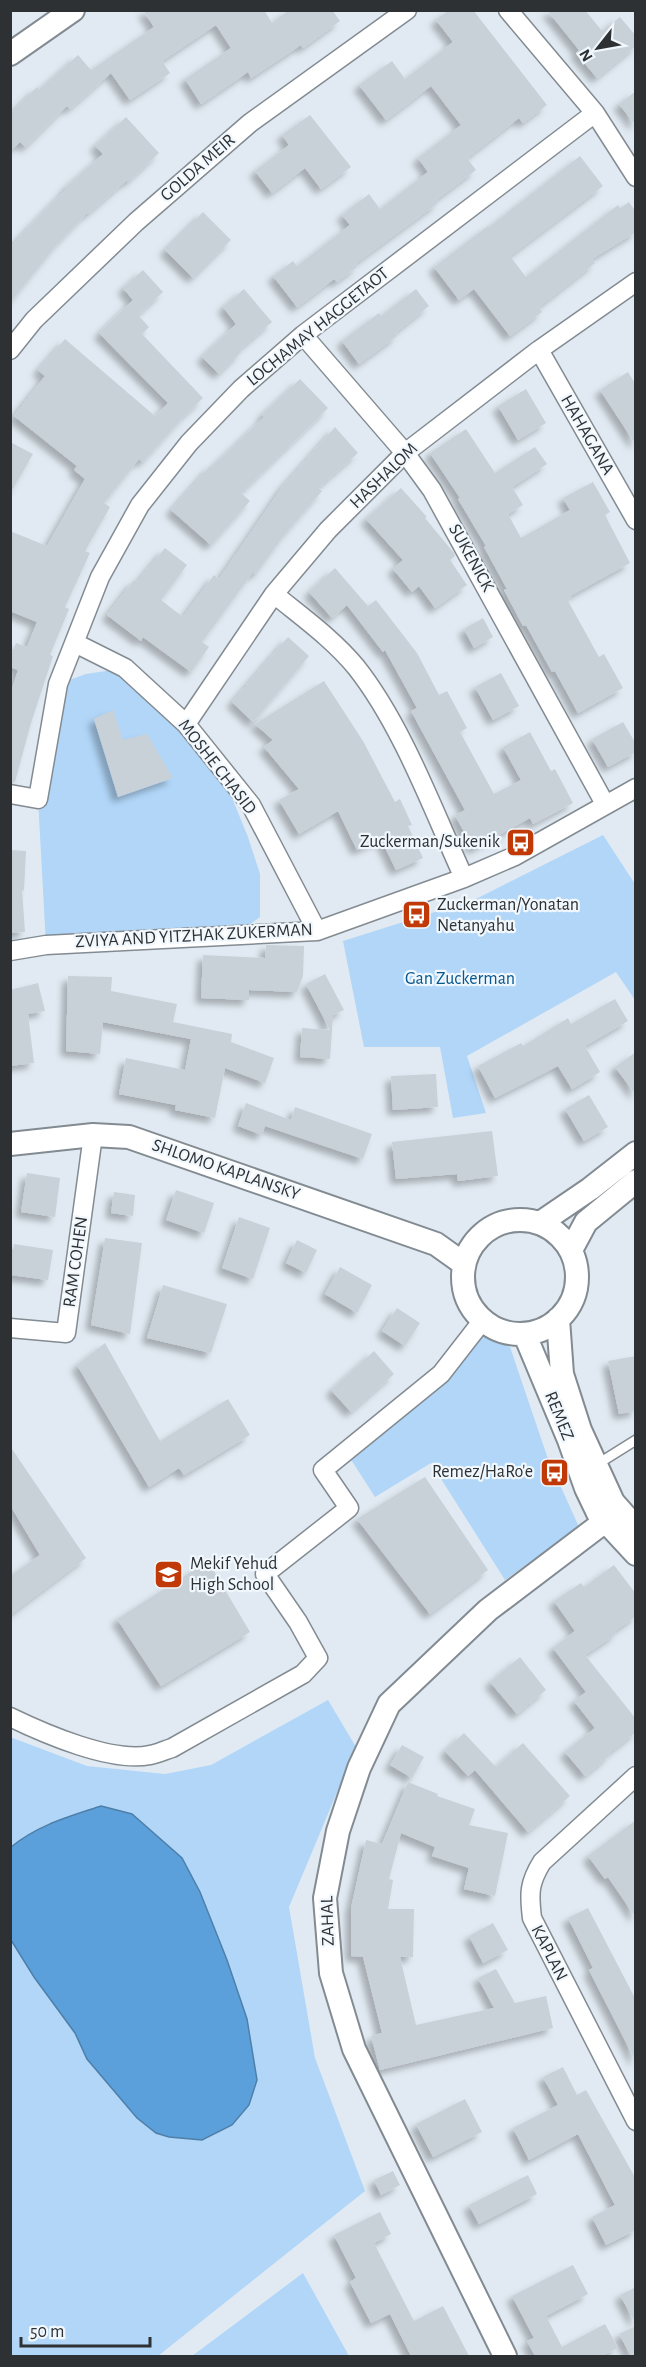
<svg xmlns="http://www.w3.org/2000/svg" width="646" height="2367" viewBox="0 0 646 2367" font-family="'Alegreya Sans',sans-serif">
	<style>
		.green { fill: #b1d6f8 }
		.water { fill: #5ca0db; stroke: #4e7fa9; stroke-width: 1.5 }
		.building { fill: #c8d0d8; filter: url(#shadow) }
		.lines { fill: none; stroke-linecap: round; stroke-linejoin: round }
		.service-casing { stroke: #838b92; stroke-width: 12 }
		.minor-casing { stroke: #838b92; stroke-width: 21 }
		.tertiary-casing { stroke: #838b92; stroke-width: 26 }
		.service { stroke: #fff; stroke-width: 9 }
		.minor { stroke: #fff; stroke-width: 18 }
		.tertiary { stroke: #fff; stroke-width: 22 }
		.labels { text-anchor: middle; dominant-baseline: central; stroke-width: 4.5; stroke-linejoin: round; paint-order: stroke }
		.street-label { font-size: 18px; fill: #2e3134; stroke: #f0f7fd }
		.poi-label { font-size: 18px; fill: #2e3134; stroke: #f0f7fd; text-anchor: end }
		.park-label { font-size: 18px; fill: #07588f; stroke: #f0f7fd }
	</style>
	<defs>
		<filter id="shadow"><feDropShadow dx="-5.5" dy="5.5" stdDeviation="3" flood-color="#0004"/></filter>
	</defs>
	<rect width="100%" height="100%" fill="#e1eaf2"/>
	<path class="green" d="M125,668l93,96 30,73 12,37v43l-24,18 -190,10 -8,-146 20,-115 28,-10z
		M603,835l32,49v116l-19,-28 -149,84 19,57 -33,5 -13,-71h-76l-21,-106 133,-42z
		M484,1334l26,13 37,109 32,71 -74,53 -74,-117 -56,34 -25,-39 95,-76z
		M328,1700l28,47 -67,160 26,151 50,133 -207,165h-147l-1,-619 77,29 78,8 46,-9z
		M303,2273l46,83h-157z"/>
	<path class="water" d="M101,1806l31,8 50,44 18,34 27,68 20,59 10,61 -8,25 -17,20 -30,15 -33,-3 -13,-4 -19,-15 -50,-59 -12,-26 -41,-56 -23,-37v-93c27,-22 57,-30 90,-41z"/>
	<path class="building" d="M143,10h121l8,13 17,-13h43l8,11 -37,27 -2,-3 -50,33 -3,-6 -47,32 -16,-25 46,-31 -15,-23 -54,36 8,12 -40,27 -19,-27 -41,36 -3,-3 -41,41 -6,-5 -10,10v-38l27,-27 2,3 39,-35 13,15 63,-43z
		M449,10h24l74,95 -24,18 -4,-5 -52,40 9,12 -40,30 2,3 -83,61 2,3 -20,15 -3,-3 -37,28 -24,-31 20,-15 4,5 53,-41 -8,-10 27,-21 11,15 48,-37 -10,-14 43,-33 -30,-39 -45,34 -27,-35 33,-24 13,18 48,-37 -17,-22z
		M547,10h38l17,21 18,-14 16,19v10l-39,32 -21,-25 3,-3z
		M636,91v35l-17,-22z
		M310,115l41,52 -30,22 -16,-21 -33,25 -17,-22 34,-26 -7,-10z
		M126,117l33,36 -31,29 -1,-2 -39,34 -1,-1 -29,30 -48,60v-54l13,-16 43,-44 -1,-1 38,-34 -8,-8z
		M580,156l23,30 -93,70 16,21 92,-72 2,3 9,-6 7,10v20l-44,27 3,4 -56,44 3,5 -32,24 -36,-47 -15,11 -25,-33 54,-41 1,1z
		M203,212l28,28 -38,38 -28,-28z
		M143,270l20,22 -25,23 11,12 -7,7 61,64 -20,19 -40,45 -4,-3 -35,44 6,4 -25,44 5,2 -25,54 4,2 -19,46 3,1 -22,67 -16,59h-5v-87l8,-25 -8,-3v-8l6,-16 11,4 10,-25 -27,-11v-80l37,15 38,-67 -11,-9 3,-4 -63,-50 31,-40 -7,-6 27,-31 90,77 13,-13 -69,-70 34,-33 -10,-12z
		M244,289l28,33 -33,28 2,2 -22,22 -17,-17 34,-33 -13,-17z
		M416,289l13,17 -34,27 2,3 -38,28 -17,-23 37,-28 2,3z
		M628,372l8,13v60l-36,-55z
		M300,379l28,29 -87,85 9,8 -39,44 -40,-35 39,-44 2,1 52,-50 -2,-2z
		M526,389l20,34 -28,17 -20,-34z
		M335,427l23,26 -40,35 4,3 -37,43 -29,40 -3,-2 -51,70 7,5 -18,25 -48,-35 -2,4 -34,-26 27,-35 3,2 28,-34 22,17 -26,35 22,17 31,-42 5,4 64,-93z
		M466,429l29,44 40,-26 12,17 -35,23 11,18 -15,9 13,24 49,-28 -7,-12 30,-16 17,30 -5,3 25,48 -60,33 1,4 -3,1 31,56 5,-3 19,34 -45,25 -23,-42 -3,1 -26,-47 -3,1 -19,-36 3,-1 -23,-42 2,-1 -28,-47 2,-1 -30,-45z
		M10,442l23,12 -23,40z
		M401,488l26,29 -2,1 29,35 1,3 -5,4 17,25 -32,23 -16,-22 -7,6 -19,-23 10,-9 -37,-41z
		M335,568l33,38 8,-6 41,53 22,42 8,-4 20,37 -7,4 34,62 27,-14 -18,-33 27,-15 21,39 4,-2 18,34 -40,21 -3,-6 -57,31 -18,-34 10,-5 -54,-99 6,-3 -32,-58 -2,2 -36,-47 -15,13 -23,-26z
		M483,618l10,19 -19,11 -10,-19z
		M288,637l21,19 -56,66 -21,-20z
		M501,673l18,33 -26,14 -18,-33z
		M324,681l39,60 32,61 5,-3 12,26 -4,1 15,32 -27,12 -15,-31 -24,11 -19,-39 -39,23 -20,-34 20,-11 -35,-42 9,-7 -18,-16z
		M113,710l10,30 24,-6 26,44 -55,19 -24,-78z
		M623,722l13,22v8l-28,15 -16,-28z
		M10,850l16,1 -2,40 -2,-1 3,42 -15,1z
		M266,945l38,1 -1,30 -6,16 -48,-2v10l-48,-2 2,-43 62,3z
		M325,974l19,36 -11,5 -3,44 -30,-2 2,-29 28,2 -24,-46z
		M68,976l44,1 -1,14 66,13 -4,18 59,12 -1,8 43,16 -9,25 -40,-15 -10,50 -40,-8 1,-5 -57,-11 7,-36 59,12 6,-31 -88,-17 -3,32 -34,-3z
		M38,983l7,28 -17,3 6,49 -24,3v-76z
		M615,999l13,22 -43,25 15,26 -28,17 -14,-23 -63,32 -17,-32 43,-23 2,3 45,-28 3,6z
		M636,1052v43l-21,-28z
		M436,1074l2,33 -45,3 -2,-34z
		M589,1095l19,32 -24,14 -19,-32z
		M246,1103l45,17 4,-13 77,27 -9,25 -98,-33 -3,9 -24,-9z
		M492,1131l6,45 -40,5 -1,-7 -61,5 -4,-37z
		M27,1173l33,5 -5,39 -34,-5z
		M176,1190l38,13 -10,30 -38,-13z
		M114,1192l21,3 -2,21 -22,-3z
		M239,1217l31,11 -17,51 -31,-11z
		M105,1238l37,5 -12,91 -39,-9z
		M297,1240l20,10 -11,23 -20,-10z
		M14,1244l39,6 -5,30 -38,-5z
		M340,1267l32,18 -15,28 -32,-19z
		M163,1285l64,19 -16,49 -64,-15z
		M397,1308l23,15 -15,23 -23,-15z
		M105,1343l55,98 68,-42 22,36 -66,40 -5,-7 -30,19 -72,-122z
		M374,1351l20,23 -43,38 -20,-22z
		M636,1356v55l-17,3 -11,-53z
		M10,1446l76,112 -76,57v-39l30,-21 -30,-50z
		M425,1477l63,93 -58,44 -73,-95z
		M208,1561l42,71 -89,54 -44,-67z
		M614,1565l22,29v22l-21,15 1,3 -31,21 51,64v13l-28,22 1,2 -24,20 -20,-24 30,-24 -21,-27 12,-9 -33,-44 22,-17 -21,-30 27,-18 3,4z
		M520,1657l26,33 -29,24 -27,-32z
		M464,1733l32,34 27,-24 47,53 -42,36 -53,-62 -7,6 -23,-25z
		M402,1745l22,12 -12,21 -22,-13z
		M408,1782l30,12 -1,2 38,13 -6,16 39,8 -13,63 -31,-7 5,-21 -37,-12 3,-9 -34,-14 -12,46 4,1 -5,29h26l-1,48h-13l16,68 78,-17 -16,-30 18,-9 19,34 31,-7 7,32 -173,42 -9,-34 11,-3 -19,-76 -12,-1v-48l15,-68 16,4z
		M636,1820v98l-28,-41 -3,2 -17,-23z
		M588,1908l48,92v62l-47,-92 4,-2 -25,-50z
		M493,1923l15,27 -25,13 -14,-27z
		M563,2067l14,28 9,-5 50,89v51l-30,15 -14,-28 23,-12 -37,-71 -49,26 -16,-32 45,-23 -15,-28z
		M465,2099l17,33 -49,25 -17,-33z
		M393,2171l7,14 -19,10 -7,-15z
		M528,2175l9,19 -58,30 -10,-19z
		M380,2212l11,22 -17,9 40,78 29,-15 26,50h-58l-21,-42 -19,9 -21,-41 6,-4 -22,-43z
		M573,2265l15,29 -42,22 16,31 43,-23 13,24 -17,8h-66l-8,-15 7,-3 -22,-42z
		M636,2287v37l-16,-29z
		M636,2326v30h-5l-12,-22z"/>
	<g class="lines">
		<defs>
			<path id="service" d="M596,1465l40,-25"/>
			<path id="minor" d="M508,10l87,103 41,64
				M303,335l102,118 27,37 173,314
				M10,350l24,-30 102,-98 114,-99 157,-113
				M539,350l97,170
				M274,594c28,23 59,45 82,73 46,58 77,143 108,211
				M75,643l50,25 61,56 65,81 66,126
				M186,724l88,-130 54,-64 77,-77 134,-103 97,-68
				M10,794l28,5 20,-115 42,-107 40,-72 49,-62 52,-54 62,-54 292,-222
				M10,951l36,-6 271,-14 147,-53 51,-22 121,-68
				M10,1328l56,5 27,-198
				M10,1717c35,17 102,46 140,38 7,-1 15,-5 22,-7l131,-74 15,-16 -20,-36 -33,-48 84,-66 -26,-38 118,-96 42,-54
				M636,1776l-94,86c-13,21 -13,31 -10,56l104,203"/>
			<path id="tertiary" d="M10,54l63,-44
				M10,1144l83,-9 36,2 307,107 28,20
				M463 1277a57 57 0 1 1 114 0a57 57 0 1 1-114 0Z
				M540,1223l50,-34 46,-36
				M571,1250l15,-28 50,-41
				M558,1319l4,55 18,56 33,72 23,26
				M525,1335l44,105 17,48 12,25 38,41
				M505,2356l-151,-307 -23,-76 -6,-75 13,-67 21,-63 30,-64 99,-94 116,-88"/>
		</defs>
		<use href="#service" class="service-casing"/>
		<use href="#minor" class="minor-casing"/>
		<use href="#tertiary" class="tertiary-casing"/>
		<use href="#service" class="service"/>
		<use href="#minor" class="minor"/>
		<use href="#tertiary" class="tertiary"/>
	</g>
	<defs>
		<symbol id="bus-square" viewBox="-11 -11 22 22"><rect x="-9" y="-9" width="18" height="18" rx="4" fill="#c13906" stroke="#f0f7fd"/><path d="M-5-6H5V4H4V6H2V4H-2V6H-4V4H-5ZM-3.5-4V0h7V-4ZM-3.5 1.2v1.5H-2V1.2ZM2 1.2v1.5H3.5V1.2Z" fill="#fff"/></symbol>
		<symbol id="school-square" viewBox="-11 -11 22 22"><rect x="-9" y="-9" width="18" height="18" rx="4" fill="#c13906" stroke="#f0f7fd"/><path d="M0-5L7-2L0 1L-7-2ZM-4 1L0 2.5L4 1V4Q0 6-4 4Z" fill="#fff"/></symbol>
	</defs>
	<g fill-rule="evenodd">
		<use href="#bus-square" x="504" y="826" width="33" height="33"/>
		<use href="#bus-square" x="400" y="898" width="33" height="33"/>
		<use href="#bus-square" x="538" y="1456" width="33" height="33"/>
		<use href="#school-square" x="152" y="1558" width="33" height="33"/>
	</g>
	<g class="labels">
		<g class="street-label">
			<text transform="translate(198 168) rotate(-41)">GOLDA MEIR</text>
			<text transform="translate(318 327) rotate(-39)">LOCHAMAY HAGGETAOT</text>
			<text transform="translate(587 435) rotate(60)">HAHAGANA</text>
			<text transform="translate(384 476) rotate(-44)">HASHALOM</text>
			<text transform="translate(471 558) rotate(61)">SUKENICK</text>
			<text transform="translate(217 767) rotate(52)">MOSHE CHASID</text>
			<text transform="translate(194 936) rotate(-3)">ZVIYA AND YITZHAK ZUKERMAN</text>
			<text transform="translate(226 1170) rotate(19)">SHLOMO KAPLANSKY</text>
			<text transform="translate(76 1262) rotate(-82)">RAM COHEN</text>
			<text transform="translate(559 1416) rotate(68)">REMEZ</text>
			<text transform="translate(328 1921) rotate(-92)">ZAHAL</text>
			<text transform="translate(549 1953) rotate(63)">KAPLAN</text>
		</g>
		<g class="poi-label">
			<text x="500" y="842">Zuckerman/Sukenik</text>
			<text x="437" y="905" text-anchor="start">Zuckerman/Yonatan<tspan x="437" dy="21">Netanyahu</tspan></text>
			<text x="533" y="1472">Remez/HaRo'e</text>
			<text x="190" y="1564" text-anchor="start">Mekif Yehud<tspan x="190" dy="21">High School</tspan></text>
		</g>
		<g class="park-label">
			<text x="460" y="979">Gan Zuckerman</text>
		</g>
	</g>
	<rect width="646" height="2367" fill="none" stroke="#2e3134" stroke-width="24"/>
	<g transform="translate(598 48) rotate(239)" stroke="#f0f7fd" stroke-width="4.5" paint-order="stroke">
	<path d="M0-4.5L10 22L0 15L-10 22Z" fill="#2e3134"/>
	<text y="-9" font-size="16" font-weight="bold" text-anchor="middle" fill="#2e3134">N</text>
	</g>
	<path d="M21 2337v9h129v-9" fill="none" stroke="#2e3134" stroke-width="3"/>
	<text x="30" y="2337" font-size="18" fill="#2e3134" stroke="#f0f7fd" stroke-width="4.5" paint-order="stroke">50 m</text>
</svg>
